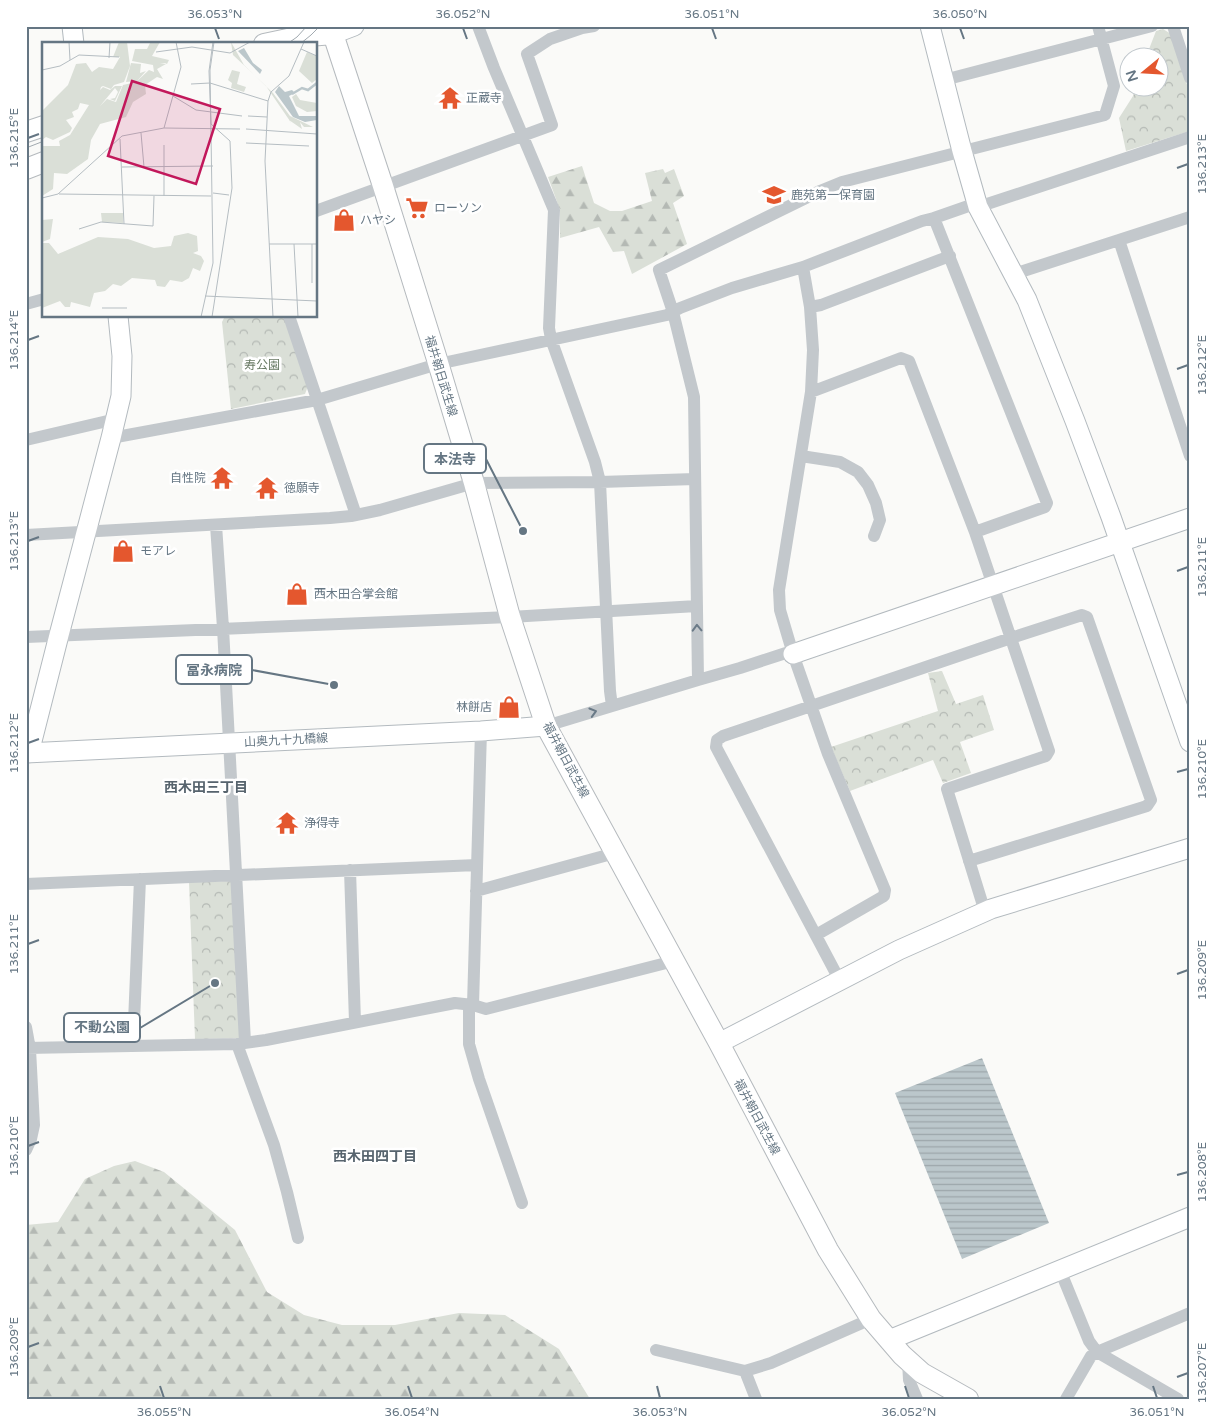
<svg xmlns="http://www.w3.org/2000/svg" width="1216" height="1425" viewBox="0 0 1216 1425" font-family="'Varela Round','Noto Sans JP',sans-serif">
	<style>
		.forest { fill: url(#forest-firs) }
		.park { fill: url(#park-crowns) }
		.water { fill: url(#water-rules) }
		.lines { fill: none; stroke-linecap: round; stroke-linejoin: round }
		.secondary-casing { stroke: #b3babf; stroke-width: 21 }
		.primary-casing { stroke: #b5babe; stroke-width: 22 }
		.street { stroke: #c3c8cc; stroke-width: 12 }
		.secondary { stroke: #fff; stroke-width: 19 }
		.primary { stroke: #fff; stroke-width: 20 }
		.tram { stroke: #a2aab0; stroke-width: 1 }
		.oneway { stroke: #6a7a87 }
		.ticks { fill: none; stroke: #657683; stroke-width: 2 }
		.labels { text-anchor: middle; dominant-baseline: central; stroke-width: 5; stroke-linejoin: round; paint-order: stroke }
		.poi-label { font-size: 12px; fill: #657683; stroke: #fff; text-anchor: start }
		.park-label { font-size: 12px; fill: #687a64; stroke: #fff }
		.street-label { font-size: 12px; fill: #657683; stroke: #fff }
		.neighbourhood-label { font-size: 14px; font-weight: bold; fill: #57646e; stroke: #fff }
		.inset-river { fill: none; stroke: #bbc7cb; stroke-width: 2.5 }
		.inset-road { fill: none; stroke: #b5bdc2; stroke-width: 1 }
		.view { fill: #c2185b; fill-opacity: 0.15; stroke: #c2185b; stroke-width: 2.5 }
		.inset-edge { fill: none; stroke: #657683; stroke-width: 2.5 }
		.leader { fill: none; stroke: #657683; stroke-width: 2 }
		.callout-dot { fill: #657683; stroke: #fff; stroke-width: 2 }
		.callout { fill: #fff; stroke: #657683; stroke-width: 2 }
		.callout-label { font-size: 14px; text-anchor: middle; font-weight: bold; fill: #657683 }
		.neatline { fill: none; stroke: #657683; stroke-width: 2 }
		.ticks-label { font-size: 12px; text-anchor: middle; fill: #657683 }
	</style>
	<defs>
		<pattern id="forest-firs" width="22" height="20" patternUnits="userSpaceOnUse" patternTransform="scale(1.25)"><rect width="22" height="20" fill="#dadfd7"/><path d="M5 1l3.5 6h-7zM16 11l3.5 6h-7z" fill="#b4b9b4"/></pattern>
		<pattern id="park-crowns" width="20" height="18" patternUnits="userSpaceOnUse" patternTransform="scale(1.25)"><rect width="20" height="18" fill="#dadfd7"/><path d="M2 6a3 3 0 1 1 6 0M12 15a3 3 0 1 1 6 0" fill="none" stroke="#b4b9b4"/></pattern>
		<pattern id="water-rules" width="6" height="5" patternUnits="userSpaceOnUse" patternTransform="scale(1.25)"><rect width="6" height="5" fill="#bbc7cb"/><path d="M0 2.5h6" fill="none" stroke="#9ca6aa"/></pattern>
	</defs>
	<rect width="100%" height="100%" fill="#fafaf8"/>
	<path class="forest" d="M582,166l12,37 16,8h12l30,-10 -7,-28 18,-4 2,4 9,-4 10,27 -11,7 14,41 -55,30 -8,-23 -11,1 -14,-25 -39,11v-28l-12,-33z
		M135,1161l29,11 71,58 32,62 37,23 38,10h53l64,-12 46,2 54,34 31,50h-559l-5,-13v-161l32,-3 27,-43 29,-13z"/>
	<path class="park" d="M1163,29l8,5 19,60v37l-64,20 -7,-33 14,-22 3,-8h22v-30l-12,-1 10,-26z
		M225,316h59l24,70 -3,8 -74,15 -9,-87z
		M942,671l14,33 27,-9 11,35 -34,12 11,31 -28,10 -10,-23 -83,31 -19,-44 107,-36 -10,-38z
		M233,881l8,157 -46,1 -6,-157z"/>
	<path class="water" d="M982,1058l67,165 -87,36 -67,-166z"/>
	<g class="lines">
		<defs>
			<path id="secondary" d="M72,26l2,18
				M331,26l2,8 21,-8
				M930,26l32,125 16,56 49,93 48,121 36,96 79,225
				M793,654l397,-136
				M26,753l455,-22 65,-5
				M29,753l30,-118 52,-197 10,-42 1,-40 -4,-40
				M719,1043l180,-93 92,-41 199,-61
				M889,1340l301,-123"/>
			<path id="primary" d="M333,34l50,152 53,170 38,127 36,134 36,109 173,317 109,207 43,69 31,36 20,18 46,26
				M264,44l33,-7 36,-3
				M26,132l18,-6
				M26,169l18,-7"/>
		</defs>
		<use href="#secondary" class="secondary-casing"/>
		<use href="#primary" class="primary-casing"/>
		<path class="street" d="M478,26l16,42 60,142 -5,118 2,11 44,123 5,20 10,209 2,15
			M1173,26l17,52
			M944,80l208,-54
			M978,207l212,-70
			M316,211l236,-86 -25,-71 23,-15 32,-11 12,-2
			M1119,240l71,216
			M803,267l7,40 3,43 -2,42 -32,198 1,20 13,44 35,100 57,136 -1,6 -68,39
			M1014,274l176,-57
			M26,304l18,-5
			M810,307l11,-2 129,-49
			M289,316l67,199
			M811,392l90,-34 8,3 66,171 74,219 -3,5 -99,33 38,123
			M111,438l206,-38 121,-36 229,-49 13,-7 52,-20 71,-21 119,-46 12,-3
			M26,440l90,-21
			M801,456l39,6 18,10 10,13 8,18 4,17 -6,16
			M216,525l7,103 22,414
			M975,532l70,-25 2,-4 -113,-285 43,-15
			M26,535l304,-17 21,-2 29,-6 94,-27 126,-1 95,-3
			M26,637l484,-20 187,-11
			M698,680l42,-12 52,-17
			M546,726l152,-46 -4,-283 -21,-85 -14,-42 161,-79 22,-9 263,-67 9,-29 -16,-60
			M350,870l5,152
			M26,884l451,-19
			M476,891l139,-38
			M840,981l-124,-234 1,-7 6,-4 288,-98 71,-23 5,2 64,183 -4,6 -178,55
			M469,1005v39l10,35 43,124
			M473,1005l8,-274
			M26,1027l4,22 4,76 -3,14 -5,11
			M237,1044l37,101 13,47 11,46
			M133,1046l7,-167
			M26,1048l211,-4 29,-4 189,-37 18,2 13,4 188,-48
			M1060,1270l29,71 8,11 81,47
			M656,1350l89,21 26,-8 100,-44
			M908,1361l1,19 8,19
			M745,1371l11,28
			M1066,1399l25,-43 6,-4 93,-39"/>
		<use href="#secondary" class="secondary"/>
		<use href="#primary" class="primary"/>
		<path class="tram" d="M287,44l10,-7 10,-11
			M300,44l11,-9 9,-9
			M26,148l18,-7"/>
	</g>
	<defs><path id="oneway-chevron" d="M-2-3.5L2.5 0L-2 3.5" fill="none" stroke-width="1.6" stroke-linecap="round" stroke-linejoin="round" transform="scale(1.25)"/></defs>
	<g class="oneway">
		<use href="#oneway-chevron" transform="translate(697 628) rotate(-92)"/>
		<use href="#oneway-chevron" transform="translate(593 712) rotate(-16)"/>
	</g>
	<path class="ticks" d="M215,28l4,11M463,28l4,11M712,28l4,11M960,28l4,11M28,138l11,-4M1177,168l11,-4M28,340l11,-4M1177,369l11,-4M28,541l11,-4M1177,571l11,-4M28,743l11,-4M1177,772l11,-3M28,944l11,-4M1177,974l11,-4M28,1146l11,-4M1177,1175l11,-3M28,1347l11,-4M1177,1377l11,-4M160,1386l4,12M408,1386l4,12M657,1386l3,12M905,1386l4,12M1153,1386l4,12"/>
	<defs>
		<symbol id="temple-bare" viewBox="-9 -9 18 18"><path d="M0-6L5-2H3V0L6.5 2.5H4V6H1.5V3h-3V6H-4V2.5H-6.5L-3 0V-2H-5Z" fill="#e4572e" stroke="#fff" stroke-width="2.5" paint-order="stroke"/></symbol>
		<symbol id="school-bare" viewBox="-9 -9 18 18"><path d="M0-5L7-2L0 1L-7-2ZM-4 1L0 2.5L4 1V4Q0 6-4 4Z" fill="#e4572e" stroke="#fff" stroke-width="2.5" paint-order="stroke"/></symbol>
		<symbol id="supermarket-bare" viewBox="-9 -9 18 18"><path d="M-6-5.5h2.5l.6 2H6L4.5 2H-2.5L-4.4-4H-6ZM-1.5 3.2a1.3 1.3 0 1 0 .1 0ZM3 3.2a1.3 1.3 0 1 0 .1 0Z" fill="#e4572e" stroke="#fff" stroke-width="2.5" paint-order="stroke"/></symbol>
		<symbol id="shop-bare" viewBox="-9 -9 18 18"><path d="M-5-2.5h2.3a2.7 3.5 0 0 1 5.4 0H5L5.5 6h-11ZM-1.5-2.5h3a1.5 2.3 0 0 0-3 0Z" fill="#e4572e" stroke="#fff" stroke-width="2.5" paint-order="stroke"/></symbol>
	</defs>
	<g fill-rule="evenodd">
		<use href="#temple-bare" x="434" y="82" width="32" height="32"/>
		<use href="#school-bare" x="758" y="179" width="32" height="32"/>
		<use href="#supermarket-bare" x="401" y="192" width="32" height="32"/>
		<use href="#shop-bare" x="328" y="204" width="32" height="32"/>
		<use href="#temple-bare" x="206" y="462" width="32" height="32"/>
		<use href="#temple-bare" x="251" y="472" width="32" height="32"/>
		<use href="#shop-bare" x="107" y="535" width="32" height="32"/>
		<use href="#shop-bare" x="281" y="578" width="32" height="32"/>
		<use href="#shop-bare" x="493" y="691" width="32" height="32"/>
		<use href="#temple-bare" x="271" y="807" width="32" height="32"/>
	</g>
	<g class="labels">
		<g class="poi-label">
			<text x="466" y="98">正蔵寺</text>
			<text x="791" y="195">鹿苑第一保育園</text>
			<text x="434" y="208">ローソン</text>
			<text x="360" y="220">ハヤシ</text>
			<text x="206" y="478" text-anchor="end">自性院</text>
			<text x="284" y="488">徳願寺</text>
			<text x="140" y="551">モアレ</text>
			<text x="314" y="594">西木田合掌会館</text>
			<text x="492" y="707" text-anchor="end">林餅店</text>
			<text x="304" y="823">浄得寺</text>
		</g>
		<g class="park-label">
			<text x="262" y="365">寿公園</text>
		</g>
		<g class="street-label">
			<text transform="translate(441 376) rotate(73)">福井朝日武生線</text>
			<text transform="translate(286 740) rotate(-3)">山奥九十九橋線</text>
			<text transform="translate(566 760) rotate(62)">福井朝日武生線</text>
			<text transform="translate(757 1117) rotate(62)">福井朝日武生線</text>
		</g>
		<g class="neighbourhood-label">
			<text x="206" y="787">西木田三丁目</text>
			<text x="375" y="1156">西木田四丁目</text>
		</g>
	</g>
	<g transform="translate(42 42)">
		<rect width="275" height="275" fill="#fafaf8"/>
		<path d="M189,0l13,23 29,28 17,23 23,11h-9l-4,-5 2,7 -13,-9 3,4 -26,-38 -33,-31zM254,52l4,6 17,3v8l-10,1 -11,-6 -4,-9z" fill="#dadfd7"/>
		<path d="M77,0h8l3,24 -6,16 -10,3 -3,4 -8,-3 -2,1 -1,3 3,-3 7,3 5,-4h7l-7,15 -5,-2 5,-1 3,-6 -3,-4 -15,18 7,-7 9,3 7,-17 13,-3 13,-12 5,2 -1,-7 -21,-4 3,-12h12l3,-6 10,-1 -8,14 17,4 -2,4 -2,-1h-5l6,1 -9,5 6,10 -6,-2 -12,8 1,9 -13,8 -7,15 -26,7 -9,16 -3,19 -21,15 -13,-1 -1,16 -11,7v-50h18l-1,-5 11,-6 19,-30 -9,-2 -2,6 -6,3 2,5 -8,3 6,8 -2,4 -17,8 -7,-3 -4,3v-29l26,-26 8,-21 10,-1 6,9 7,-5 14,2 7,-12h-7zM89,21l10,1 -1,9 6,-2 -9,10 -11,1zM146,191l9,3 1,15 -5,2 8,3 3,5 -4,10 -7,-3 -4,10 -7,4 -12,-2 -5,7 -8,-1 -2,-6 -23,-2 -11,8 -8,-2 -8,7 -11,2 -4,14 -19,-5 -1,5h-5l-5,-6 -18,7v-65h7l9,11 40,-17 30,2 26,9 17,-2 3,-10z" fill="#dadfd7"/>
		<path d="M265,10l10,4v23l-5,4 -13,-12zM190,28l8,2 -3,12 9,3 -2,5 -13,-4 1,-5 -4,-3zM81,171v10l-21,-1 -1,-9zM11,177l-3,20 -8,3v-22z" fill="#dadfd7"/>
		<path d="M202,6l9,15 9,7 -2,4 -22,-23zM237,44l6,6 7,-2 3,3 -6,3 10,20h18v4l-12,2 -12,-5 -18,-25z" fill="#bbc7cb"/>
		<path class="inset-river" d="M250,52l10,-6 6,2 9,-7"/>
		<path class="inset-road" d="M27,0l1,18M259,7l16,7M114,10l36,-5 38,6 20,-11M67,16l1,-16M0,28l18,-4 19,-11 40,2M149,42l19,-1 58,18M131,54l23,14 46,6M206,74l19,1M122,86l17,-61 -5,-25M204,87l71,5M99,91l3,34M78,97l4,85M204,101l63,3M122,103v51M80,125l91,-1M171,151l16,2M17,152l152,2M0,156l16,-4 64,-58 42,-8 76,1M37,187l22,-7 52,4 1,-30M227,202h48M252,202l4,73M270,241v-39M163,254l112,5M60,266h25M159,275l12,-54 -3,-193 4,-28M170,275l20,-129 -2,-47 -19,-17 -2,-53 4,-29M231,275l-8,-156 3,-60 3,-9 18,-16 15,-34"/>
		<path class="view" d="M90,39l88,28 -24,75 -88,-28z"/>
		<rect width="275" height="275" class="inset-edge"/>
	</g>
	<path class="leader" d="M523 531L486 459M334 685L252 670M215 983L140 1028"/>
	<g class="callout-dot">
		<circle cx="523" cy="531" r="5"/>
		<circle cx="334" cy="685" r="5"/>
		<circle cx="215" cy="983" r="5"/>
	</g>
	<g class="callout">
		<rect x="424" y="444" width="62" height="29" rx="5"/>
		<rect x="176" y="655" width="76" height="29" rx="5"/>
		<rect x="64" y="1013" width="76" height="29" rx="5"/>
	</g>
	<g class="callout-label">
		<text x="455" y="464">本法寺</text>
		<text x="214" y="675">冨永病院</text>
		<text x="102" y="1032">不動公園</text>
	</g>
	<rect width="1216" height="1425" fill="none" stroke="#ffffff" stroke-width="55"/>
	<g transform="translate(1144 72) rotate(252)"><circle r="24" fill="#ffffff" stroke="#c1c8cd"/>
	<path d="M0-4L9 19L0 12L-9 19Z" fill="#e4572e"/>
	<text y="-8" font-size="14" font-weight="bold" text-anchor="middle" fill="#657683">N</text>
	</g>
	<rect x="28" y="28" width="1160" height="1370" class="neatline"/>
	<g class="ticks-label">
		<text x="215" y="18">36.053°N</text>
		<text x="463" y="18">36.052°N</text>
		<text x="712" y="18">36.051°N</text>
		<text x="960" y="18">36.050°N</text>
		<text transform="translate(14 138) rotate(-90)" y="4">136.215°E</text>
		<text transform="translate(1202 164) rotate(-90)" y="4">136.213°E</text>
		<text transform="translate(14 340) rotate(-90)" y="4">136.214°E</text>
		<text transform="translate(1202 365) rotate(-90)" y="4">136.212°E</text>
		<text transform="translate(14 541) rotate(-90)" y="4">136.213°E</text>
		<text transform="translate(1202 567) rotate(-90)" y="4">136.211°E</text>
		<text transform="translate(14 743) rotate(-90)" y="4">136.212°E</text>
		<text transform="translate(1202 769) rotate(-90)" y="4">136.210°E</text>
		<text transform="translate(14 944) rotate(-90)" y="4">136.211°E</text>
		<text transform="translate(1202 970) rotate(-90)" y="4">136.209°E</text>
		<text transform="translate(14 1146) rotate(-90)" y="4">136.210°E</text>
		<text transform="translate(1202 1172) rotate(-90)" y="4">136.208°E</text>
		<text transform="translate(14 1347) rotate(-90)" y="4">136.209°E</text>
		<text transform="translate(1202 1373) rotate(-90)" y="4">136.207°E</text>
		<text x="164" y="1416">36.055°N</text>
		<text x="412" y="1416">36.054°N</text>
		<text x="660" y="1416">36.053°N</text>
		<text x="909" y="1416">36.052°N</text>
		<text x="1157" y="1416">36.051°N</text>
	</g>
</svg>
